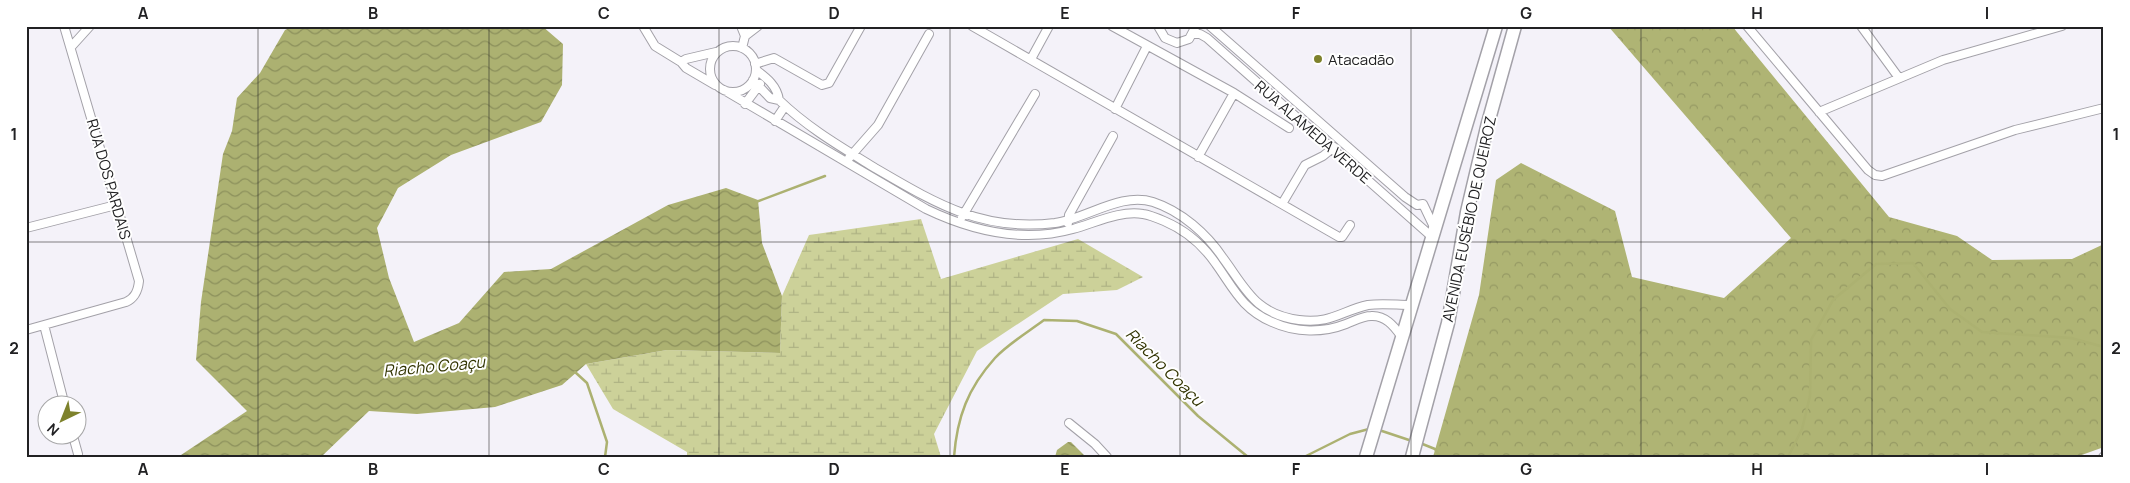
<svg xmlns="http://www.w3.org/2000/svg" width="2130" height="483" viewBox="0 0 2130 483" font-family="Manrope,sans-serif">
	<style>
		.forest { fill: url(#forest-crowns) }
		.wetland { fill: url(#wetland-marsh) }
		.water { fill: url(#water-waves) }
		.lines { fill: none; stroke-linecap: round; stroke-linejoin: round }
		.stream { stroke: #acb171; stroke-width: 2.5 }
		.minor-casing { stroke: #a3a1a8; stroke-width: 10 }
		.trunk-casing { stroke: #a3a1a8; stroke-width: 15 }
		.minor { stroke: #fff; stroke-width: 8 }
		.trunk { stroke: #fff; stroke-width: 12 }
		.grid { fill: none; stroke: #212123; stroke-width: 1; stroke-opacity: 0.55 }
		.poi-dot { fill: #7e822c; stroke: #fff; stroke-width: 2 }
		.labels { text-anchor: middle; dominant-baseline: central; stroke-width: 4; stroke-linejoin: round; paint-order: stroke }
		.poi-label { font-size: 15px; fill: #212123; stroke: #fff; text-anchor: start }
		.street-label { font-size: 15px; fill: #212123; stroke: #fff }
		.water-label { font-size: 16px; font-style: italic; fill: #313300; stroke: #fff }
		.neatline { fill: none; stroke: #212123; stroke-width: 2 }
		.grid-label { font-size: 16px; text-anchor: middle; font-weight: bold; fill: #212123 }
	</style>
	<defs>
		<pattern id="forest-crowns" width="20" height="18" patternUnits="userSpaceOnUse" patternTransform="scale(1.25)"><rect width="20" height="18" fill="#afb474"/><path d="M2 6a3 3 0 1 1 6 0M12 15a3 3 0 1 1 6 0" fill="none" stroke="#969a64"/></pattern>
		<pattern id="wetland-marsh" width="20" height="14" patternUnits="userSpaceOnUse" patternTransform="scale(1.25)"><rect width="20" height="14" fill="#ccd199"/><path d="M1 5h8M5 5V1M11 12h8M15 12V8" fill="none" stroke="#afb384"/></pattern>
		<pattern id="water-waves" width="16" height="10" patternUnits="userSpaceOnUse" patternTransform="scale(1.25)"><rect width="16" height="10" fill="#acb171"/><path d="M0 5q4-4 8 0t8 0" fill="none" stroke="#8c905c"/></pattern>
	</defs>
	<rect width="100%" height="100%" fill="#f4f2f9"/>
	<path class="forest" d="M1608,26h124l157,191 68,19 35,24 80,-1 32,-15v203l-28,10h-643l46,-162 17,-115 25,-17 94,48 17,66 92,21 67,-60z"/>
	<path class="wetland" d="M921,219l20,60 137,-40 65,38 -26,13 -54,4 -86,57 -43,83 7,23h-254v-5l-74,-43 -27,-45 81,-14 113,3 2,-57 27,-61z"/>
	<path class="water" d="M294,26h248l21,18 -1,41 -21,37 -90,33 -53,33 -21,40 12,50 25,64 45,-19 45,-51 47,-3 117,-64 58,-17 32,12 4,43 20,53 -2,57 -113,-3 -81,14 -24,21 -67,22 -78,7 -48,-3 -48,46h-143l69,-46 -51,-51 5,-58 22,-148 9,-23 5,-33 23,-25 25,-43z
		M1068,442h3l15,15h-31l2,-7z"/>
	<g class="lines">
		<path class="stream" d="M756,202l69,-26
			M575,372l12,11 20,59 -2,15
			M1379,430l33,11
			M1420,443l15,6 5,8
			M954,457c3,-40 14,-69 41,-99 13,-14 33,-26 49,-38l33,1 39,13 82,82 50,41
			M1304,457l46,-23 19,-5
			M1788,457l14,-28 8,-33 1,-56 22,-40 43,-36 37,-1 37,46 32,23 89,6 33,9"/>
		<defs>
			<path id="minor" d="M643,26l12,20 26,16 5,6 29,17
				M741,26l4,10 -3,12
				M972,26l367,211h3l8,-12
				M1112,26l122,67 -36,64
				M1158,26l7,12 12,5 12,-4 7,-13
				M1210,26l195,171 12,8 6,-1 11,23
				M1747,26l121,144 7,5 7,1 133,-46 89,-22
				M1861,26l38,52
				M1193,34h7l7,4 224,198
				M745,36l13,-10
				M710 69a23 23 0 1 1 46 0a23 23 0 1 1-46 0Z
				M71,47l19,-21
				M1031,59l18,-33
				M681,62l5,-3 30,-7
				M755,64l19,-6 48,27 7,-2 32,-57
				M756,70c11,8 21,16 23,30 29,28 62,47 96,68 60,35 107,64 180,55 33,-5 66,-31 98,-21 28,9 54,32 70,56 23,31 32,56 76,62 32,4 42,-9 69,-15 14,-2 29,0 42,0
				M753,80l17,18 9,2
				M724,90l202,119c46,22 97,34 147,20 22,-6 47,-19 70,-15 7,1 14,4 21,7 21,9 39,24 52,43 18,25 26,45 56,58 24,11 51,11 74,2 8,-3 17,-8 25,-8 14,-1 23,10 30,20
				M1234,93l55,35
				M745,104l15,-20
				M1115,109l32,-63
				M1819,112l124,-52 119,-34
				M775,121l10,-15
				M849,158l29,-33 51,-91
				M1282,204l23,-39 18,-9 11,-9
				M962,217l73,-123
				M1068,223l1,-8 44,-79
				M26,228l90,-23
				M44,325l21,81
				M26,330l100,-28c9,-4 12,-11 13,-21l-75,-255
				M1069,423l26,21 12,13
				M73,436l5,18
				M2103,457l1,-1"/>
			<path id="trunk" d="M1366,457l130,-431
				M1412,457l36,-134 19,-111 21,-89 27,-97"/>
		</defs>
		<use href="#minor" class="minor-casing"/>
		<use href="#trunk" class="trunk-casing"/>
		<use href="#minor" class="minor"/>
		<use href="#trunk" class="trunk"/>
	</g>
	<path class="grid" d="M258,26v431M489,26v431M719,26v431M950,26v431M1180,26v431M1411,26v431M1641,26v431M1872,26v431M26,242h2078"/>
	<circle class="poi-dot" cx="1318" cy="59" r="5"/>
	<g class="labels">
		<g class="poi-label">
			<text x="1328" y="59">Atacadão</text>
		</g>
		<g class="street-label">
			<text transform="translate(1313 132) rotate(41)">RUA ALAMEDA VERDE</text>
			<text transform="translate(109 179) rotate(74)">RUA DOS PARDAIS</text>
			<text transform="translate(1469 219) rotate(-78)">AVENIDA EUSÉBIO DE QUEIROZ</text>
		</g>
		<g class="water-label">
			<text transform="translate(434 366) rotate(-5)">Riacho Coaçu</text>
			<text transform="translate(1165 367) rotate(45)">Riacho Coaçu</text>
		</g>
	</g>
	<rect width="2130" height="483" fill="none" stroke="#ffffff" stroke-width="55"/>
	<g transform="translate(62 420) rotate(223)"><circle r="24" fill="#ffffff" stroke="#a6a6a7"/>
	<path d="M0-4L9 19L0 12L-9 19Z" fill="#7e822c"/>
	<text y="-8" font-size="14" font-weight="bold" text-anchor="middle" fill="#212123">N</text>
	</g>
	<rect x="28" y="28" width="2074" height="428" class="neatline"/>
	<g class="grid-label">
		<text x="143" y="19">A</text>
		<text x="373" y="19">B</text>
		<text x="604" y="19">C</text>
		<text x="834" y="19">D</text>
		<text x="1065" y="19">E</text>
		<text x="1296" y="19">F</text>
		<text x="1526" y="19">G</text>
		<text x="1757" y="19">H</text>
		<text x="1987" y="19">I</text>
		<text x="14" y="140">1</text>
		<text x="2116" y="140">1</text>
		<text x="14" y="354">2</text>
		<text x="2116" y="354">2</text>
		<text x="143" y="475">A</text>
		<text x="373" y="475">B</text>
		<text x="604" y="475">C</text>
		<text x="834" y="475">D</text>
		<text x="1065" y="475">E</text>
		<text x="1296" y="475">F</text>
		<text x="1526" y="475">G</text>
		<text x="1757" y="475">H</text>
		<text x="1987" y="475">I</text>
	</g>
</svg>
